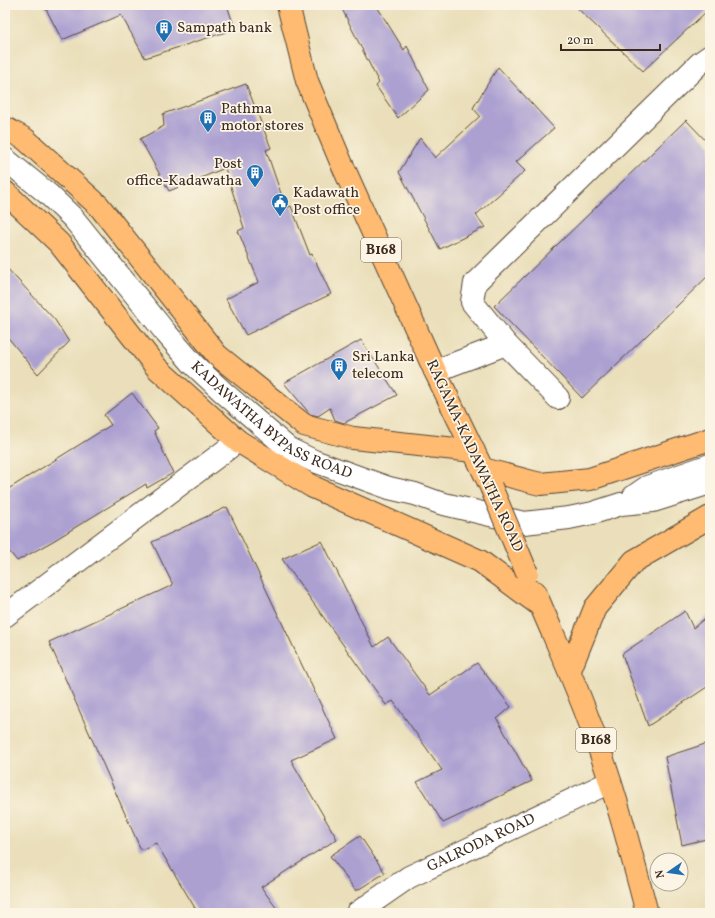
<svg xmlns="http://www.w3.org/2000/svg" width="715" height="918" viewBox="0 0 715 918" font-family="Vollkorn,serif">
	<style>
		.building { fill: #aca0d1 }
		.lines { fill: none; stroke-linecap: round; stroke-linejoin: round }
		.minor-casing { stroke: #554535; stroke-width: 24 }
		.major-casing { stroke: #554535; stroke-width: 24 }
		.minor { stroke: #fff; stroke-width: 22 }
		.major { stroke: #febb71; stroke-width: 22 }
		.major-bridge-casing { stroke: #554535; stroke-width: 24; stroke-linecap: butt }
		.major-bridge { stroke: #febb71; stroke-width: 22 }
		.labels { text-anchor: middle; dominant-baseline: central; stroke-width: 3.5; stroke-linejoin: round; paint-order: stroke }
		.shield { fill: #fcf5e5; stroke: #75675a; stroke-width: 1 }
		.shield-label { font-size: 14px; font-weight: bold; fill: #3b2a1e }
		.poi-label { font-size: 15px; fill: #3b2a1e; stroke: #fcf5e5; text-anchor: start }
		.street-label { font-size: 15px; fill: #3b2a1e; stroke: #fcf5e5 }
	</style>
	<rect width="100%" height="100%" fill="#fcf5e5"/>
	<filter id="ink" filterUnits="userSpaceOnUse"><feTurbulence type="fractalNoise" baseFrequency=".025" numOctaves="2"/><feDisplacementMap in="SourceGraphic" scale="8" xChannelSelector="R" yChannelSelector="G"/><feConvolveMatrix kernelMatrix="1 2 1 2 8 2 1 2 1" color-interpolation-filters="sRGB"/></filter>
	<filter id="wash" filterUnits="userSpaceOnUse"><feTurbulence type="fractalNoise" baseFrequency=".012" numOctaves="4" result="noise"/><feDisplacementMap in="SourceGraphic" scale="16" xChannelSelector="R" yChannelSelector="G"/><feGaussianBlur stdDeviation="0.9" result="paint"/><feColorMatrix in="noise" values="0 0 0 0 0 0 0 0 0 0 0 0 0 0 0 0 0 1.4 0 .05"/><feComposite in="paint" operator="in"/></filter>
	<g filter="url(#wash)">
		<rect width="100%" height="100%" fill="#eadfba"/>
		<g id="blocks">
			<path class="building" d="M44,5h183l8,24 -90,29 -24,-43 -59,25z
				M340,5h36l28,45 3,-4 22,44 -31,28 -22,-32 3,-3z
				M574,5h136v3l-67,63z
				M498,67l56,61 -38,34 9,9 -49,44 9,12 -45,22 -41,-77 21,-34 15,20 45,-42 -7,-8z
				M246,84l25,64 -5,2 20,58 5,-2 19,49 2,-1 19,40 -85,41 -20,-36 33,-17 -21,-51 6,-3 -19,-60 -56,23 -29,-52 24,-13 -1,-12z
				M686,120l24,25v129l-128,124 -88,-92z
				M5,266l50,54 14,22 -31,32 -33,-40z
				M361,340l36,55 -53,28 -9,-3 -5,-12 -12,8 -8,-2 -26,-31z
				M132,393l26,35 -4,3 19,42 -26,15 -1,-4 -93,57 -36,20 -12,-15v-55l106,-66 -7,-10z
				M227,507l110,232 -46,21 46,79 -76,48 19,26h-82l-42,-70 -15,7 -92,-208 124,-57 -21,-43z
				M322,541l52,106 14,-10 42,58 47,-32 34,44 -14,12 35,62 -89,42 -26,-41 25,-12 -49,-69 -7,4 -104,-146z
				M685,611l8,17 17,-14v71l-62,41 -26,-72z
				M705,744l5,18v76l-28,7 -17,-88z
				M360,836l25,37 -29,18 -26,-35z"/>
		</g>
	</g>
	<g filter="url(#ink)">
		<use href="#blocks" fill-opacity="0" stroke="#554535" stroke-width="1"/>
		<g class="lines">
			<defs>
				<g id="minor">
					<path id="s1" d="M5,159l43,35 25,24 93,115 27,31 30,28 66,57 25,12 75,27 26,6 25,9 84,20 45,-5 24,-5 28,-9 32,-3 57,-18"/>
					<path d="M435,371l71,-27"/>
					<path d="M558,398l-52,-54 -34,-42 3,-19 225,-220 10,-7"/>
					<path d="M634,496l13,-9 63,-22"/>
					<path d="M5,616l233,-175"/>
					<path id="s2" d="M357,913l52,-36 201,-95"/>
				</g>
				<path id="major" d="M288,5l19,76 34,81 94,209 56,116
					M5,128l20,11 74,67 118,149 87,70 49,13 121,13
					M5,192l54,51 98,125 81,73 75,46 167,74 61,45
					M483,469l57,15 50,-5 120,-40
					M535,592c18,43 38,85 54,129 24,62 41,127 58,192
					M570,670l25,-62 39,-47 76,-44"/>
			</defs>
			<use href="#minor" class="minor-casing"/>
			<use href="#major" class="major-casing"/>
			<use href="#minor" class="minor"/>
			<use href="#major" class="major"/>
			<defs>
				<path id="major-bridge" d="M491,487l36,86"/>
			</defs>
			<use href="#major-bridge" class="major-bridge-casing"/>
			<use href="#major-bridge" class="major-bridge"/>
		</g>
	</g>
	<defs>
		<symbol id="building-pin" viewBox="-11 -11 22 30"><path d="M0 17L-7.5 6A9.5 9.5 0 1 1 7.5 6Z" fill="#1f6fb2" stroke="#fcf5e5"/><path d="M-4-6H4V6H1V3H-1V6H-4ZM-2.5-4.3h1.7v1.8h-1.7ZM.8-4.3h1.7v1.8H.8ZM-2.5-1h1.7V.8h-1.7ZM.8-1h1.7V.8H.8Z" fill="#fff"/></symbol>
		<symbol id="civic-pin" viewBox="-11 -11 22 30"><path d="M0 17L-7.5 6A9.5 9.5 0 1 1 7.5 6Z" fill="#1f6fb2" stroke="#fcf5e5"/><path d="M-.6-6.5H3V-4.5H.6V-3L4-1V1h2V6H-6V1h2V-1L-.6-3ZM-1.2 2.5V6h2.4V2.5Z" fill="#fff"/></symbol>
	</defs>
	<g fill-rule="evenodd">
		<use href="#building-pin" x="154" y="18" width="20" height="27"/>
		<use href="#building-pin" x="198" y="108" width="20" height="27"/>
		<use href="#building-pin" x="245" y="163" width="20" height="27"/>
		<use href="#civic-pin" x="270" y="192" width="20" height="27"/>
		<use href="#building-pin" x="329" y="356" width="20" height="27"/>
	</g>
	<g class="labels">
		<g class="shield">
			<rect x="361" y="238" width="40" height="24" rx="3"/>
			<rect x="576" y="728" width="40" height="24" rx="3"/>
		</g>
		<g class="shield-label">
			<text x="381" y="250">B168</text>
			<text x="596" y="740">B168</text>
		</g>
		<g class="poi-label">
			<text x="177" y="28">Sampath bank</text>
			<text x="221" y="109">Pathma<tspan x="221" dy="17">motor stores</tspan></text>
			<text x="242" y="164" text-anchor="end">Post<tspan x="242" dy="17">office-Kadawatha</tspan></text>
			<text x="293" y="193">Kadawath<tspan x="293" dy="17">Post office</tspan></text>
			<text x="352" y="357">Sri Lanka<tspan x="352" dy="17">telecom</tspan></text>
		</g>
		<g class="street-label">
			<text stroke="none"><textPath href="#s1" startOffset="377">KADAWATHA BYPASS ROAD</textPath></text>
			<text transform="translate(474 456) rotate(65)">RAGAMA-KADAWATHA ROAD</text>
			<text stroke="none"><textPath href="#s2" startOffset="143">GALRODA ROAD</textPath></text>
		</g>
	</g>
	<rect width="715" height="918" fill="none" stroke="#fcf5e5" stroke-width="20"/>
	<g transform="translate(669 872) rotate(257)"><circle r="19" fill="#fcf5e5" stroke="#afa495"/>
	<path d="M0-3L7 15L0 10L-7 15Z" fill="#1f6fb2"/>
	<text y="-6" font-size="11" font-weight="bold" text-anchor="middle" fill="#3b2a1e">N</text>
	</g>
	<path d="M561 44v6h99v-6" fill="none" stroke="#3b2a1e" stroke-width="2"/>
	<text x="567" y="44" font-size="12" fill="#3b2a1e" stroke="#fcf5e5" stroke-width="3" paint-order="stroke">20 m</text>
</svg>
